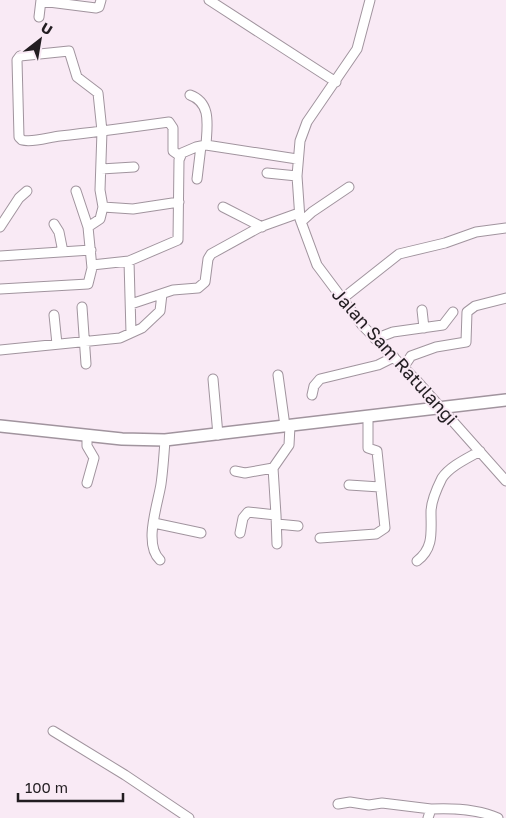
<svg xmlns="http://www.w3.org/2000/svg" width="506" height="818" viewBox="0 0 506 818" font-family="'Golos Text',sans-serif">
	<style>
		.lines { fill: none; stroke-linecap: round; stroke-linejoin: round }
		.minor-casing { stroke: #a1949e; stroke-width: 11 }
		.major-casing { stroke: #a1949e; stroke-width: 14 }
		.minor { stroke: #fff; stroke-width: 9 }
		.major { stroke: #fff; stroke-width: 11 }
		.labels { text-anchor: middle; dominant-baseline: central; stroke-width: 4; stroke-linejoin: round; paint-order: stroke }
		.street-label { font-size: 18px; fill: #221d21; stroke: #f9eaf5 }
	</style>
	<rect width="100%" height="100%" fill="#f9eaf5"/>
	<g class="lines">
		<defs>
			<path id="minor" d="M209,0l127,82
				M370,0l-13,49 -50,73 -7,19 -3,35 3,43 17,46 45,60 55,56 89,100
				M41,1l55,7 3,-1 2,-7
				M39,17l2,-17
				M190,95c22,8 17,31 16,50
				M101,169l33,-2
				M267,173l30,3
				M197,179l4,-33
				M76,191l12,36
				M103,207l30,2 46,-7
				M223,207l39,20
				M301,222l11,-10 37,-25
				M54,224l5,8 4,20
				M0,227l19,-29 8,-7
				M0,256l91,-6
				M92,265l37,-4
				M0,289l88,-5 4,-16 -4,-41 12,-8 3,-12 -3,-17 2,-59 -4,-38 -21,-16 -8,-26 -49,5 -3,4 2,77 3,3c11,3 27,-3 38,-4 37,-4 73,-9 109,-14l4,6v23l7,5
				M342,299l57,-45 46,-11 31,-11 30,-4
				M131,304l42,-14 25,-2 7,-6 3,-23 3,-5 49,-27 39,-14
				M82,307l4,57
				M422,310l2,18
				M54,315l3,29
				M131,333l11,-5 18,-17 2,-17
				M375,339l18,-7 50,-7 10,-13
				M0,350l120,-12 11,-5 -2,-72 49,-21 1,-80 3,-7 14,-6 10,-2 91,14
				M401,364l6,-2 4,-6 25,-9 30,-5 1,-30 8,-6 31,-8
				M278,375l7,51
				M213,379l5,56
				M312,395l2,-9 6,-7 58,-14 16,-8
				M235,471l10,2 28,-5
				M87,483l7,-25 -7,-12v-11
				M349,485l31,2
				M276,515l1,29
				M154,523l47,10
				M277,524l21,2
				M240,533l3,-15 5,-6 28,3 -3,-47 16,-23 1,-19
				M320,538l56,-4 9,-6 -8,-77 -9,-3v-32
				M160,560c-17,-16 -2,-56 1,-76 2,-14 3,-29 4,-44
				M417,561c17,-13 14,-29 14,-49 0,-11 6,-24 11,-34 8,-12 26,-20 38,-27
				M53,731l72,44 64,43
				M338,804l12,-2 19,3 13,-2 49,6
				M428,818l3,-9c22,-1 47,0 67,9"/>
			<path id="major" d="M0,426l122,13 43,1 341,-40"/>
		</defs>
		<use href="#minor" class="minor-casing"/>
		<use href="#major" class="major-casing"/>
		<use href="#minor" class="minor"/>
		<use href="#major" class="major"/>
	</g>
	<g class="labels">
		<g class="street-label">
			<text transform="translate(395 356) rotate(48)">Jalan Sam Ratulangi</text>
		</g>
	</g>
	<g transform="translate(40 40) rotate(31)" stroke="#f9eaf5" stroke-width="4" paint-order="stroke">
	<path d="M0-4L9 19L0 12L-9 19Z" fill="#221d21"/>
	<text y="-8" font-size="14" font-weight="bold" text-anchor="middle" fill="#221d21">U</text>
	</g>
	<path d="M18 793v8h105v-8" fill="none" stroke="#221d21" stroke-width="2.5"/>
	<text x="25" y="793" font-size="15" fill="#221d21" stroke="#f9eaf5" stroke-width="4" paint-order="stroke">100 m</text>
</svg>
